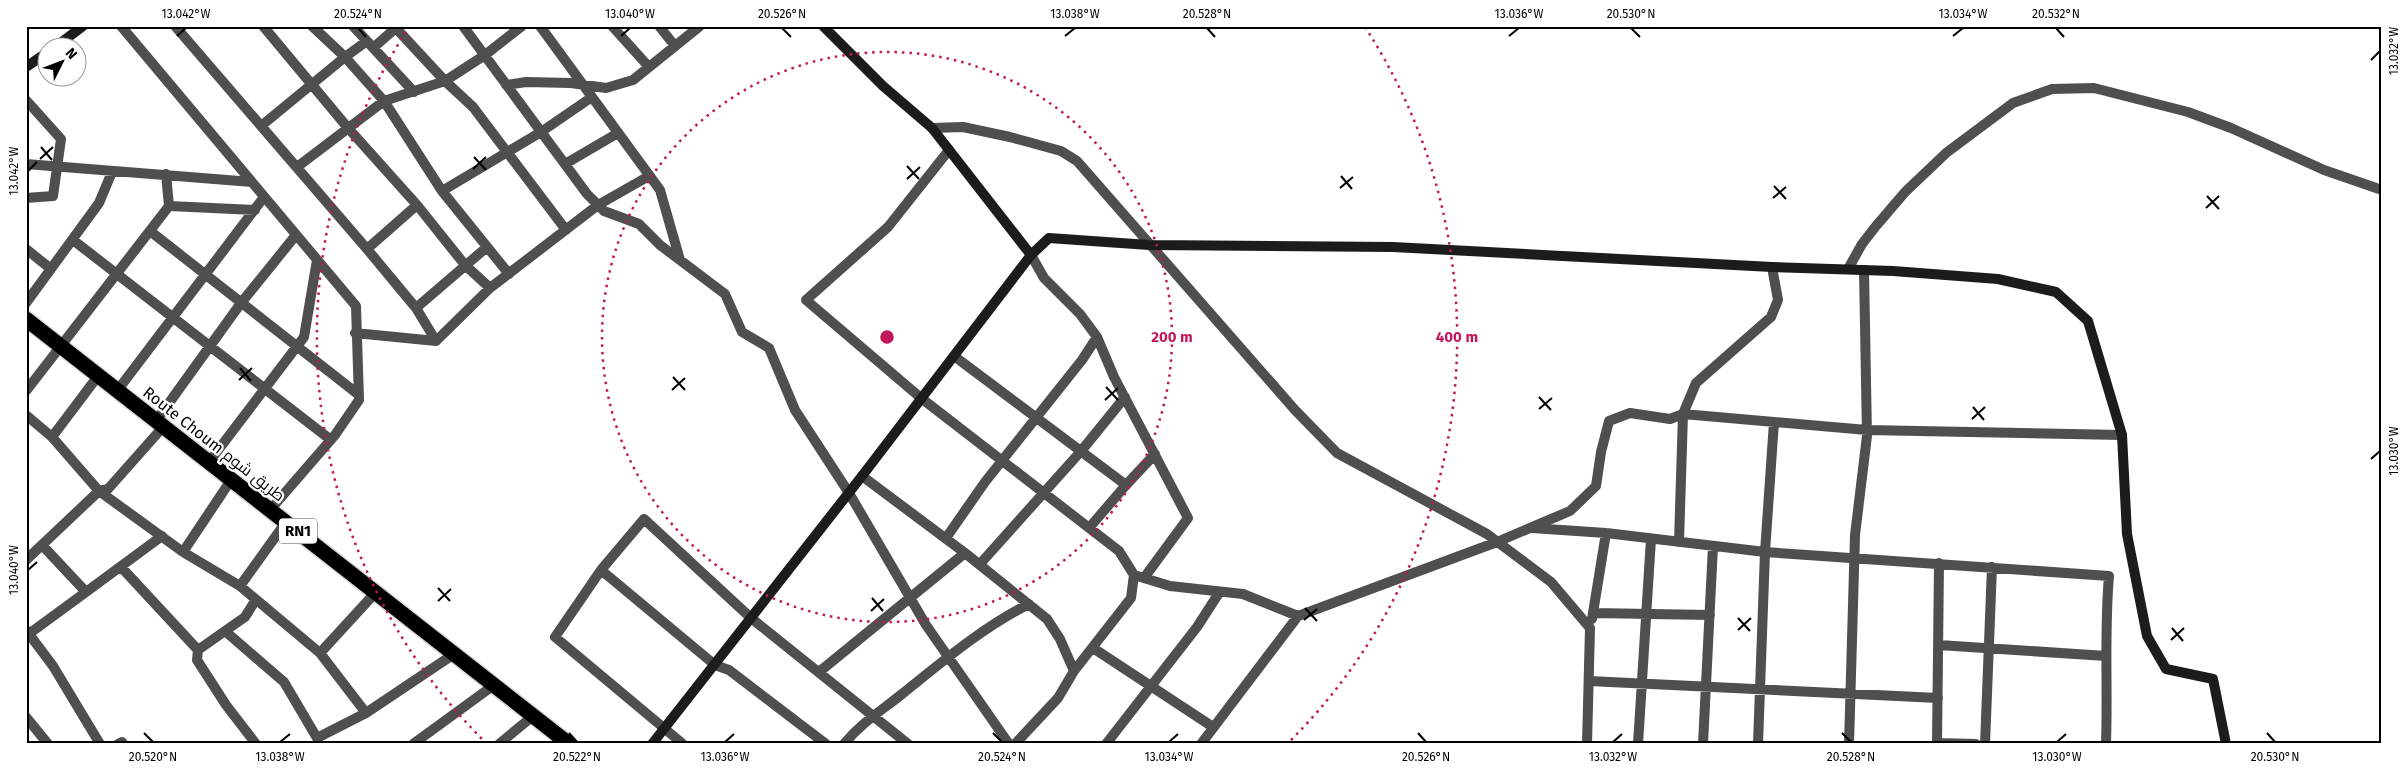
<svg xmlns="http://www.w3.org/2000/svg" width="2408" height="770" viewBox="0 0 2408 770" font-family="'Fira Sans',Cairo,sans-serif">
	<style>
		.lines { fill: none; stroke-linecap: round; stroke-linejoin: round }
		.highway-casing { stroke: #dbdbdb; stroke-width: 18 }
		.street { stroke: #4f4f4f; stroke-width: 10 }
		.secondary { stroke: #1c1c1c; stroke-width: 10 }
		.highway { stroke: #000; stroke-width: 15 }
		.ticks { fill: none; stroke: #000; stroke-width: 2 }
		.ring { fill: none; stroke: #c2185b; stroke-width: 2.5; stroke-dasharray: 2.5 5 }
		.labels { text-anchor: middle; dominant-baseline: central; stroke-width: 4.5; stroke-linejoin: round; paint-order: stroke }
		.shield { fill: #fff; stroke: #4c4c4c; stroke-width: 1 }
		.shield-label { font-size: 15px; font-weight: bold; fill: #000 }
		.street-label { font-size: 16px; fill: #000; stroke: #fff }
		.centre { fill: #c2185b; stroke: #fff; stroke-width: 2.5 }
		.ring-label { font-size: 15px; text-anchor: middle; font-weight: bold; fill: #c2185b; stroke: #fff; stroke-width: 4.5; stroke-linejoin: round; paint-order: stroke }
		.neatline { fill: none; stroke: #000; stroke-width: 2 }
		.ticks-label { font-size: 12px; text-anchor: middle; fill: #000 }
	</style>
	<rect width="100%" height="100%" fill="#fff"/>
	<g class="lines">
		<defs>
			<path id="highway" d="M26,319l543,425"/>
		</defs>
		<use href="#highway" class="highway-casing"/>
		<path class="street" d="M121,26l235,280 3,94 -24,35 -65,75
			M175,26l192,223 49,59 20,33 54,-53
			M263,26l85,102 69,77 48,60 25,23 108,-83 51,-29
			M312,26l33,31 22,-16
			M353,26l61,66
			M394,26l51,55 28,26 93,123
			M463,26l124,168 17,17 35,13 21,21 65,49 17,38 27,16 26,62 54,83 77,132 83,119
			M540,26l120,164 20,70
			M612,26l37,41
			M659,26l16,20
			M373,48l25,-22
			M506,85l20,-3 45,1 35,5 27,-8 67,-54
			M26,100l35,39 -8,57 -27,2
			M261,126l84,-69 39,44 58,90 67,83
			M932,128l31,-1 47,10 51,14 16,10 218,249 42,43 150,81 64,48 39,46 -3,116
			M949,150l-61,77 -82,73 115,98 198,153 15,24 -3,23 -57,73 -16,27 -43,46
			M26,164l226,18
			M565,164l53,-31
			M297,167l87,-66 61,-20 40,-26 37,-29
			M442,191l99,-59 51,-35
			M169,206l86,4
			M150,231l209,164
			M73,240l258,200
			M26,249l25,20
			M367,249l50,-44
			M1031,255l13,23 36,36 17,23 17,40 74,141 -44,60
			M1848,269l14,-25 14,-18 30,-35 40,-38 67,-50 39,-14 42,-1 94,24 43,16 93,42 58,20
			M26,303l73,-100 13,-31
			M416,308l71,-61
			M355,333l81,8
			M954,356l172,129 29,-31
			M98,376l-46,61 47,54 84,61 48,-72
			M26,391l143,-185 -3,-32
			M117,391l147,-194
			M26,415l26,22
			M156,421l85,-118 55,-68
			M1774,422l-9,130 344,24c-5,56 -1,112 -3,168
			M209,462l95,-125 13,-77
			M862,476l103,77 82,66 13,20 14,32
			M1089,528l37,-43
			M1532,528l74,5 159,19 -7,192
			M946,538l39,-56 97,-122 15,-23
			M1679,542l4,-128 184,16 255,5
			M42,545l44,47 76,-56
			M183,552l57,34 46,-64
			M26,560l73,-69 9,-2 55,-62
			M980,564l102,-114 43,-53
			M121,567l77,83 -1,10 29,45 30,39
			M601,570l-46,67 128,107
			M1134,575l36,11 73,8 55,22 199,-74 73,-31 26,-25 5,-34 8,-31 21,-8 40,6 13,-5 13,-31 75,-66 7,-17 -6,-33
			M240,586l80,67 56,-61
			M255,601l-10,16 -20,14 59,51 33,56 49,-25
			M1593,613l117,2
			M1592,619l14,-86
			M26,630l27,36 47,78
			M26,636l60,-44
			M1939,645l167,11
			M1093,648l120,79
			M198,650l27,-19
			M320,653l46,60 88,-59
			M819,672l146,-119
			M1589,681l349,17
			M26,717l22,27
			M1937,743l39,1
			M118,744l4,-2 1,2
			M413,744l81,-59
			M499,744l34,-28
			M826,744l-97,-74 -14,-5 -114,-95 43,-51 107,99 157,126
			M844,744c17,-21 37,-33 58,-50 40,-32 81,-67 127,-90
			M1106,744l91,-117 22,-34
			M1201,744l97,-128
			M1638,744l13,-205
			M1703,744l10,-198
			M1849,744l6,-209 12,-99 -3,-166
			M1937,744l2,-181
			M1985,744l7,-177"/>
		<path class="secondary" d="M823,26l60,60 49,42 99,127
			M54,48l29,-22
			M26,67l22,-15
			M652,744l210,-268 169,-221 18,-17 100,7 244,2 379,20 121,4 105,8 58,13 32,29 34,114 5,99 20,102 19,33 47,10 13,65"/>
		<use href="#highway" class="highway"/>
	</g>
	<path class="ticks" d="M358,28l8,9M782,28l9,9M1207,28l8,9M1631,28l9,9M2056,28l8,9M177,36l9,-8M621,36l9,-8M1065,36l10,-8M1509,36l10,-8M1953,36l10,-8M2371,60l9,-9M41,147l11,13M474,157l12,13M40,159l13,-12M907,166l12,13M473,169l13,-12M28,171l9,-9M1341,176l11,13M907,179l13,-12M1774,186l12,13M1340,188l13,-11M2207,196l12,13M1773,198l13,-11M2206,208l13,-12M240,368l11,13M673,377l12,13M239,380l13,-12M1106,387l12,13M672,390l13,-12M1539,397l12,13M1105,400l13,-12M1973,407l11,13M1539,409l13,-11M1972,419l13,-12M2371,459l9,-8M28,570l9,-8M438,588l12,13M872,598l11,13M438,601l13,-12M1305,608l12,13M871,611l13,-12M1738,618l12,13M1304,620l13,-11M2172,628l11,13M1738,630l13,-12M2171,640l13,-12M144,733l9,9M569,733l8,9M993,733l9,9M1418,733l8,9M1842,733l9,9M2267,733l8,9M280,742l10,-8M725,742l9,-8M1169,742l9,-8M1613,742l9,-8M2057,742l9,-8"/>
	<g class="ring">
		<circle cx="887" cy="337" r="285"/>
		<path d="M487 744A570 570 0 0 1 409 27M1365 27A570 570 0 0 1 1287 744"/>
	</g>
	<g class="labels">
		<rect class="shield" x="279" y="518.5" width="38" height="25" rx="4"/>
		<g class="shield-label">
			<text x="298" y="531">RN1</text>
		</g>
		<g class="street-label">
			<text transform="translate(214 444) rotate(38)">Route Choum طريق شوم</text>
		</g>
	</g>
	<circle cx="887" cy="337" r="8" class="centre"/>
	<g class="ring-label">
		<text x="1172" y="342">200 m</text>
		<text x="1457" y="342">400 m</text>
	</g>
	<rect width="2408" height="770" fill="none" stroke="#ffffff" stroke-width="55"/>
	<g transform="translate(62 62) rotate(48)"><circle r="24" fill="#ffffff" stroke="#999999"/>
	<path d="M0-4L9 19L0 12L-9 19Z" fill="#000000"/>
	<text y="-8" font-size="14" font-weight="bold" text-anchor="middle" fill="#000000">N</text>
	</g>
	<rect x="28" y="28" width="2352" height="714" class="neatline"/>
	<g class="ticks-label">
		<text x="186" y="18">13.042°W</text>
		<text x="358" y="18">20.524°N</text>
		<text x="630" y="18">13.040°W</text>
		<text x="782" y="18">20.526°N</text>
		<text x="1075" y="18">13.038°W</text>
		<text x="1207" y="18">20.528°N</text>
		<text x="1519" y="18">13.036°W</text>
		<text x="1631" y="18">20.530°N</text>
		<text x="1963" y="18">13.034°W</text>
		<text x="2056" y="18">20.532°N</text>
		<text transform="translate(2394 51) rotate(-90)" y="4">13.032°W</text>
		<text transform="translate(14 171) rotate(-90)" y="4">13.042°W</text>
		<text transform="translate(2394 451) rotate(-90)" y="4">13.030°W</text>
		<text transform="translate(14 570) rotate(-90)" y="4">13.040°W</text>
		<text x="153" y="761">20.520°N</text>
		<text x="280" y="761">13.038°W</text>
		<text x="577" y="761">20.522°N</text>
		<text x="725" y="761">13.036°W</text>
		<text x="1002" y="761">20.524°N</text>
		<text x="1169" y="761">13.034°W</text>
		<text x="1426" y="761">20.526°N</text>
		<text x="1613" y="761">13.032°W</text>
		<text x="1851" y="761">20.528°N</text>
		<text x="2057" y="761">13.030°W</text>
		<text x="2275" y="761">20.530°N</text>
	</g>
</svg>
